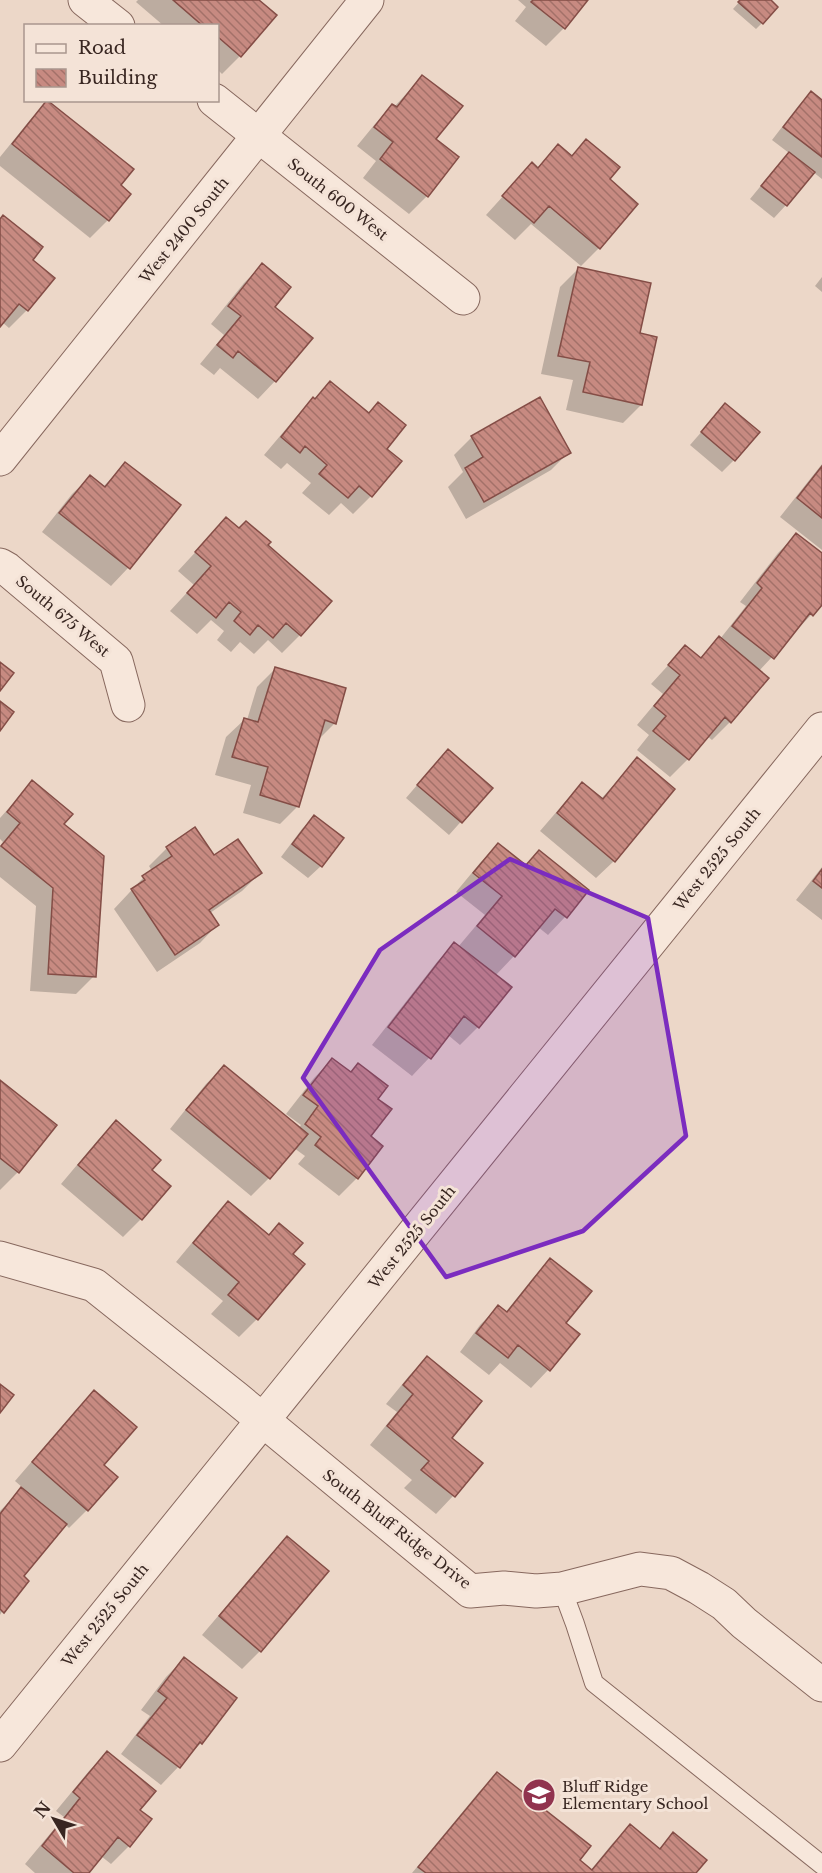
<svg xmlns="http://www.w3.org/2000/svg" width="822" height="1873" viewBox="0 0 822 1873" font-family="'Libre Baskerville',serif">
	<style>
		.shadow { fill: #0003 }
		.building { fill: url(#building-back-hatch); stroke: #844d46; stroke-width: 1.5 }
		.lines { fill: none; stroke-linecap: round; stroke-linejoin: round }
		.service-casing { stroke: #87685e; stroke-width: 20 }
		.minor-casing { stroke: #87685e; stroke-width: 35 }
		.service { stroke: #f7e7db; stroke-width: 18 }
		.minor { stroke: #f7e7db; stroke-width: 33 }
		.marked { fill: #7b2cbf; fill-opacity: 0.2; stroke: #7b2cbf; stroke-width: 4.5; stroke-linejoin: round }
		.labels { text-anchor: middle; dominant-baseline: central; stroke-width: 6; stroke-linejoin: round; paint-order: stroke }
		.street-label { font-size: 15px; fill: #382621; stroke: #f4e3d7 }
		.poi-label { font-size: 15px; fill: #382621; stroke: #f4e3d7; text-anchor: start }
	</style>
	<defs>
		<pattern id="building-back-hatch" width="6" height="6" patternUnits="userSpaceOnUse" patternTransform="scale(1.5)"><rect width="6" height="6" fill="#c78a81"/><path d="M-1 5l2 2M0 0l6 6M5-1l2 2" fill="none" stroke="#a37169"/></pattern>
	</defs>
	<rect width="100%" height="100%" fill="#ecd7c8"/>
	<path class="shadow" d="M138,0h119l-17,56 -18,18 -4,-4v-44h-54l-28,-24z
		M518,0h68l-22,28 -18,18 -31,-25 11,-14z
		M741,0h27l-6,23 -6,6 -23,-20z
		M422,77l12,62 23,18 -30,39 -18,18 -46,-36 13,-17 -19,-15 18,-22 17,-18 2,1z
		M811,93l11,9v77l-9,-7 -27,33 -12,13 -24,-19 27,-33 12,-13 -17,-13 27,-35z
		M48,102l71,84 -11,34 -18,18 -90,-72v-9l30,-37z
		M586,141l21,38 29,25 -37,44 -18,18 -50,-42 -16,16 -29,-25 46,-51 5,4 21,-22 12,11z
		M0,221l31,39 -4,50 -18,18 -7,-6 -2,3z
		M262,265l11,42 2,74 -17,18 -38,-31 -6,7 -14,-11 24,-29 -13,-11 33,-41z
		M578,269l60,65 3,71 -18,18 -57,-13 7,-30 -32,-6 19,-87z
		M822,277v15l-7,-6z
		M330,383l55,66 -14,47 -18,18 -12,-11 -12,12 -27,-22 9,-10 -24,-20 -6,6 -17,-14 32,-38z
		M539,399l30,53 -18,18 -85,49 -18,-32 15,-15 -9,-17 18,-18z
		M725,405l9,55 -12,12 -32,-27z
		M125,464l54,42 -51,62 -17,18 -69,-54 30,-38 18,-17 13,10z
		M822,464v86l-42,-33z
		M226,519l13,11 27,16 34,89 -18,18 -14,-13 -14,14 -14,-12 -9,10 -14,-12 7,-9 -13,-11 -14,14 -27,-23 24,-26 -16,-14z
		M796,535l26,20v48l-63,68 8,7 -37,44 -18,18 -5,-4 -19,23 -18,18 -33,-27 12,-15 -12,-10 26,-31 -12,-10 34,-37 14,12 21,-20 26,-33 -6,-4 38,-49z
		M275,669l60,54 -17,17 -20,66 -18,18 -37,-11 8,-28 -36,-10 11,-38 18,-17h3l10,-33z
		M637,759l-23,102 -18,17 -56,-47 25,-29 17,-18 19,15z
		M436,763l55,25 -42,47 -43,-37z
		M32,782l30,42 32,152 -18,18 -46,-3 6,-85 -36,-29v-31l3,-4 -3,-3v-21z
		M314,817l7,49 -13,12 -27,-21 21,-28z
		M498,845l27,21 14,-14 48,38 -22,27 -17,18 -10,-8 -24,29 -19,20 -17,51 -18,18 -12,-10 -19,23 -17,18 -40,-31 65,-83 17,-18 4,3 27,-32 -29,-23 24,-29z
		M167,848l47,10 46,15 -18,18 -32,22 7,12 -17,18 -43,29 -43,-63 29,-31 9,-7 -3,-5z
		M822,867v53l-26,-20z
		M332,1060l18,13 8,-8 11,71 -12,42 -18,18 -41,-32 7,-8 -11,-8 -25,30 -18,18 -81,-67 36,-45 18,-17 75,61 2,-3 -15,-11 28,-36z
		M0,1082l18,90 -18,18z
		M116,1123l34,47 -9,49 -18,18 -62,-53 37,-44z
		M228,1203l75,62 -46,54 -18,18 -28,-23 12,-13 -47,-39 34,-41z
		M550,1260l14,64 13,10 -29,36 -17,18 -31,-25 -11,12 -29,-23 20,-27 18,-18 7,6 28,-35z
		M427,1358l23,80 31,25 -28,33 -17,18 -32,-26 8,-8 -42,-35 27,-33 -11,-8 23,-28z
		M94,1392l8,73 -15,45 -18,18 -4,-4 -43,53 -22,38v-104l23,-23 -8,-7 61,-71z
		M287,1538l-27,113 -18,18 -40,-34 67,-79z
		M184,1659l51,39 -34,45 -40,42 -40,-31 29,-38 -9,-6 25,-33z
		M107,1753l31,57 -9,36 -18,18 -10,-8 -14,17h-52l-10,-9 39,-47 -8,-6 33,-40z
		M497,1774l80,86 13,11 22,-27 18,-18 29,23 14,-15 21,39h-282l67,-81z"/>
	<path class="building" d="M173,0h86l18,15 -36,42 -23,-20v-11h-15z
		M533,0h55l-23,29 -34,-27z
		M740,0h31l7,7 -15,17 -25,-22z
		M422,75l41,31 -27,33 23,18 -31,40 -48,-38 13,-17 -19,-15 18,-23 5,3z
		M811,91l11,9v57l-39,-30z
		M47,100l87,69 -13,16 10,9 -22,27 -97,-77z
		M586,139l34,28 -10,12 28,25 -38,45 -51,-43 -15,17 -32,-27 30,-34 6,6 20,-24 14,12z
		M789,152l26,20 -28,34 -26,-20z
		M3,215l40,32 -10,13 22,18 -27,33 -9,-7 -19,23v-108z
		M262,263l29,24 -16,20 38,31 -37,44 -38,-31 -5,7 -16,-13 24,-29 -13,-10z
		M578,267l73,16 -11,50 17,4 -15,68 -59,-13 7,-30 -32,-6z
		M330,381l39,32 9,-11 28,23 -19,24 15,12 -30,36 -13,-11 -11,12 -29,-24 8,-9 -22,-19 -5,7 -19,-16 32,-40 2,2z
		M540,397l31,56 -87,49 -19,-34 18,-11 -12,-21z
		M725,403l35,29 -25,29 -34,-29z
		M125,462l56,43 -51,64 -71,-56 31,-38 15,12z
		M822,466v52l-25,-20z
		M226,517l13,11 7,-7 25,21 -3,3 64,56 -31,35 -15,-13 -13,15 -15,-13 -8,10 -16,-14 7,-9 -12,-10 -13,16 -29,-25 24,-27 -16,-14z
		M796,533l26,20v52l-9,11 -3,-3 -36,46 -42,-33 30,-38 -5,-5z
		M719,636l50,42 -38,45 -6,-6 -36,43 -36,-29 13,-15 -12,-10 26,-31 -12,-10 17,-20 16,13z
		M0,662l14,11 -14,18z
		M275,667l71,21 -10,36 -11,-4 -26,87 -39,-12 8,-28 -36,-10 12,-39 14,4z
		M0,701l14,11 -14,19z
		M448,749l45,39 -31,35 -45,-38z
		M637,757l38,32 -60,73 -58,-49 25,-31 21,17z
		M32,780l41,34 -9,10 40,32 -8,121 -48,-3 5,-86 -52,-42 19,-23 -13,-11z
		M314,815l30,23 -22,29 -30,-23z
		M195,827l19,28 24,-16 24,34 -53,37 10,15 -44,30 -44,-66 14,-9 -3,-4 30,-20 -6,-9z
		M498,843l28,22 13,-15 50,40 -22,28 -12,-9 -40,48 -38,-31 25,-30 -29,-23z
		M822,869v19l-9,-7z
		M454,942l58,45 -33,41 -15,-12 -33,43 -43,-32z
		M332,1058l19,14 7,-9 30,23 -10,13 14,10 -21,27 12,10 -25,33 -43,-34 6,-8 -16,-13 13,-18 -15,-11z
		M224,1065l84,69 -38,45 -84,-69z
		M0,1080l57,45 -38,48 -19,-15z
		M116,1120l45,40 -9,10 19,16 -29,34 -64,-55z
		M228,1201l41,34 10,-12 24,20 -10,11 12,10 -47,56 -30,-25 11,-13 -46,-39z
		M550,1258l42,33 -26,32 14,11 -30,37 -32,-26 -10,13 -32,-25 22,-28 9,7z
		M427,1356l55,45 -30,37 31,25 -28,34 -34,-27 8,-9 -42,-35 26,-32 -10,-9z
		M0,1384l14,11 -14,18z
		M94,1390l43,37 -33,38 14,12 -30,34 -56,-49z
		M21,1487l46,37 -43,52 5,5 -25,32 -4,-4v-95z
		M287,1536l42,35 -68,81 -42,-36z
		M184,1657l53,41 -35,46 -2,-2 -20,26 -43,-33 30,-37 -9,-7z
		M107,1751l49,40 -16,19 12,9 -22,28 -12,-10 -29,36h-15l-32,-27 38,-48 -7,-6z
		M497,1772l94,74 -11,14 12,10 38,-46 30,25 13,-17 34,28 -11,13h-270l-8,-6z"/>
	<g class="lines">
		<defs>
			<path id="service" d="M562,1589l13,35 19,59 228,182"/>
			<path id="minor" d="M85,0l33,26
				M214,100l249,198
				M0,459l367,-459
				M0,565l7,4 109,92 12,44
				M0,1258l94,27 142,113 234,193 34,-3 32,3 26,-2 78,-20 31,4 28,15 25,16 20,19 78,62
				M0,1745l822,-1016"/>
		</defs>
		<use href="#service" class="service-casing"/>
		<use href="#minor" class="minor-casing"/>
		<use href="#service" class="service"/>
		<use href="#minor" class="minor"/>
	</g>
	<path class="marked" d="M510,859l138,59 38,218 -103,95 -137,46 -143,-199 77,-128z"/>
	<defs>
		<symbol id="school-disc" viewBox="-11 -11 22 22"><circle r="9.5" fill="#91334e" stroke="#f4e3d7"/><path d="M0-5L7-2L0 1L-7-2ZM-4 1L0 2.5L4 1V4Q0 6-4 4Z" fill="#fff"/></symbol>
	</defs>
	<g fill-rule="evenodd">
		<use href="#school-disc" x="520" y="1776" width="38" height="38"/>
	</g>
	<g class="labels">
		<g class="street-label">
			<text transform="translate(338 199) rotate(38)">South 600 West</text>
			<text transform="translate(184 230) rotate(-51)">West 2400 South</text>
			<text transform="translate(63 616) rotate(40)">South 675 West</text>
			<text transform="translate(717 859) rotate(-51)">West 2525 South</text>
			<text transform="translate(412 1237) rotate(-51)">West 2525 South</text>
			<text transform="translate(397 1529) rotate(38)">South Bluff Ridge Drive</text>
			<text transform="translate(105 1615) rotate(-51)">West 2525 South</text>
		</g>
		<g class="poi-label">
			<text x="562" y="1786">Bluff Ridge<tspan x="562" dy="17">Elementary School</tspan></text>
		</g>
	</g>
	<rect x="24" y="24" width="195" height="78" fill="#f4e3d7" stroke="#a9978e" stroke-width="1.5"/>
	<rect x="36" y="44" width="30" height="9" fill="#f7e7db" stroke="#a9978e" stroke-width="1.5"/>
	<text x="78" y="54" font-size="18" fill="#382621">Road</text>
	<rect x="36" y="69" width="30" height="18" fill="url(#building-back-hatch)" stroke="#a9978e" stroke-width="1.5"/>
	<text x="78" y="84" font-size="18" fill="#382621">Building</text>
	<g transform="translate(54 1819) rotate(309)" stroke="#f4e3d7" stroke-width="4.5" paint-order="stroke">
	<path d="M0-4.5L10 22L0 15L-10 22Z" fill="#382621"/>
	<text y="-9" font-size="16" font-weight="bold" text-anchor="middle" fill="#382621">N</text>
	</g>
</svg>
